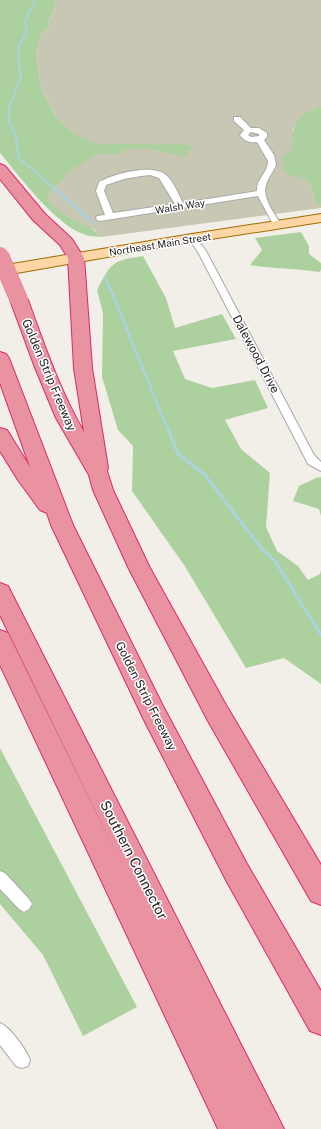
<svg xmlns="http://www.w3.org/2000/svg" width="321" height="1129" viewBox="0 0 321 1129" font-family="'Public Sans',sans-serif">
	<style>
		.construction { fill: #c7c7b4 }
		.forest { fill: #add19e }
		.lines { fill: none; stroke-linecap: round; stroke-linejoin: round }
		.stream-far2 { stroke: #aad3df; stroke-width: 2 }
		.stream-far1 { stroke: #aad3df; stroke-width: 2.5 }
		.stream { stroke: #aad3df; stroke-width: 3 }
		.street-casing { stroke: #a9a9a9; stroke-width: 2 }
		.primary-casing { stroke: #a06b00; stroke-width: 2 }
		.highway-casing { stroke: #dc2a67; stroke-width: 2 }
		.street { fill: #fff; fill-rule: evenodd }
		.primary { fill: #fcd6a4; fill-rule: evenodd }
		.highway { fill: #e892a2; fill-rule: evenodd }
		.highway-bridge-casing { stroke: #dc2a67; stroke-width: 18; stroke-linecap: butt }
		.highway-bridge { stroke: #e892a2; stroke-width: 18 }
		.labels { text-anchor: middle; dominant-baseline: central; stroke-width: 3; stroke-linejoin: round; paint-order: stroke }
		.far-street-label { font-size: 10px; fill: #222; stroke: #fff }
		.street-label { font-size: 12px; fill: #222; stroke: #fff }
		.near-street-label { font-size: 14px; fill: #222; stroke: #fff }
	</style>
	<rect width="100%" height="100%" fill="#f2efe9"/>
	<path class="construction" d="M54,0h267v106l-9,4 -19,18v22l18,37 5,17 5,2v2l-220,29 -6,-7 -18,-8 -18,-11 -12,-11 3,-9 7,-73 -16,-28 -5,-37 5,-18 7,-8 1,-7 7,-15z"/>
	<path class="forest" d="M0,0h54l2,5 -7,15 -1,7 -7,8 -5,18 5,37 16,28 17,16 23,10h82l14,2 -7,10 -9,-1 -32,-7 -20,2 -8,4h-20l-32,20 -2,6 -13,11 -3,9c9,8 19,16 29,21 11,6 17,6 25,16 -5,-1 -11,0 -15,-2 -30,-9 -66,-58 -86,-82z
		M321,106v100l-5,-2 -5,-17 -4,-8 -23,-6 -1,-17 10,-6c0,-7 -1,-16 1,-22 3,-11 18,-19 27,-22z
		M301,232l8,14v8l12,9v7l-2,2c-23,-4 -46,-3 -69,-7l12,-15 -7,-12z
		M143,256l23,42 9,30 47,-14 14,25 -63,12 12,28 27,9 43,-8 13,28 -43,12 16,29 29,24 -4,54 11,24 21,15 10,14 12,-6 1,-4v114l-37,-26 -38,10 -62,-103 -52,-74 1,-45 -15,-16 -16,-53 1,-64 -6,-23c15,-28 14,-29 46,-34z
		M321,477v39l-2,-7 -26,-8 6,-15 17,-8z
		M0,748l137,259 -54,29 -40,-81 -43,-51z"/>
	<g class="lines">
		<path class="stream-far2" d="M35,0l-10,22 2,10 -8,14v19l2,12 -12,31v13l7,16 3,21 36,31"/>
		<path class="stream-far1" d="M54,188l38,34
			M106,278l62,152"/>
		<path class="stream" d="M168,429l10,25 26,20 58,75 13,12 46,74"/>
		<defs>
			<path id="street" d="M234,117h6l11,11h8l8,5v4l-3,3 10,15 2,10c-2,6 -7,11 -9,17 -7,15 8,32 15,44l-1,2h-6l-17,-32 -158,25 -3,-1 -1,-2 1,-2 8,-1 -9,-24 3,-9c14,-8 54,-19 67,-7 8,7 12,19 17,28l74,-12c-1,-12 11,-18 11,-30l-11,-19c-7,1 -13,-1 -17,-7l4,-5 -10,-9zM251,132l8,2v2l-8,1 -3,-2zM141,176l9,-1 9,3 16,26 -62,9 -9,-22 2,-6 18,-6z
				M192,235l3,1 11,15 108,204 7,7v9l-13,-7 -4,-8 -106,-204 -10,-14z
				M0,871l5,2 24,26 3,5 -3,5 -5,3 -5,-3 -19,-20z
				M0,1023c10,4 26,26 30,37l-2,6 -6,2 -6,-2 -16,-21z"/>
			<path id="primary" d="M321,214v8l-129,20 -192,34v-10l192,-32z"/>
			<path id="highway" d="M0,164l5,2 40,48 27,25 12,19 8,110 16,100 -1,3 6,19 37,78 76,137 95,160v40l-10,-4 -103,-180 -79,-152 -36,-79 -4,-15 -33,-57 -22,-53 -24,-65 3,-4 6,-1 6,1 3,4c16,44 32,91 56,132l-10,-64 -6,-110 -8,-13 -27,-25 -33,-41z
				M0,352l6,2 3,4 64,167 89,179 85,160 74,127v44l-11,-4 -83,-149 -83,-162 -93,-195 -4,-12 -7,-3 -22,-30 -18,-29v-23l7,2 23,37 -30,-84z
				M0,583l8,3 3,6 273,537h-33l-1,-3 1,3h-33l-218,-464v-35l8,3 114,232 -122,-250z"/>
		</defs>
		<use href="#street" class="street-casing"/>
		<use href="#primary" class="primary-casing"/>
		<use href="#highway" class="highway-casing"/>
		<use href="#street" class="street"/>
		<use href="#primary" class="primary"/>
		<use href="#highway" class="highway"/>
		<defs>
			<path id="highway-bridge" d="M0,256l19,44"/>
		</defs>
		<use href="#highway-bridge" class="highway-bridge-casing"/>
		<use href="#highway-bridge" class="highway-bridge"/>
	</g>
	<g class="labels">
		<g class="far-street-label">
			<text transform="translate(180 206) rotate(-9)">Walsh Way</text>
			<text transform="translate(160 244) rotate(-9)">Northeast Main Street</text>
		</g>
		<g class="street-label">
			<text transform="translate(256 354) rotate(62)">Dalewood Drive</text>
			<text transform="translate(49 375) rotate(67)">Golden Strip Freeway</text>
			<text transform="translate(146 696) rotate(63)">Golden Strip Freeway</text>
		</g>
		<g class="near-street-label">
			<text transform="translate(134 860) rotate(63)">Southern Connector</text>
		</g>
	</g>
</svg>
